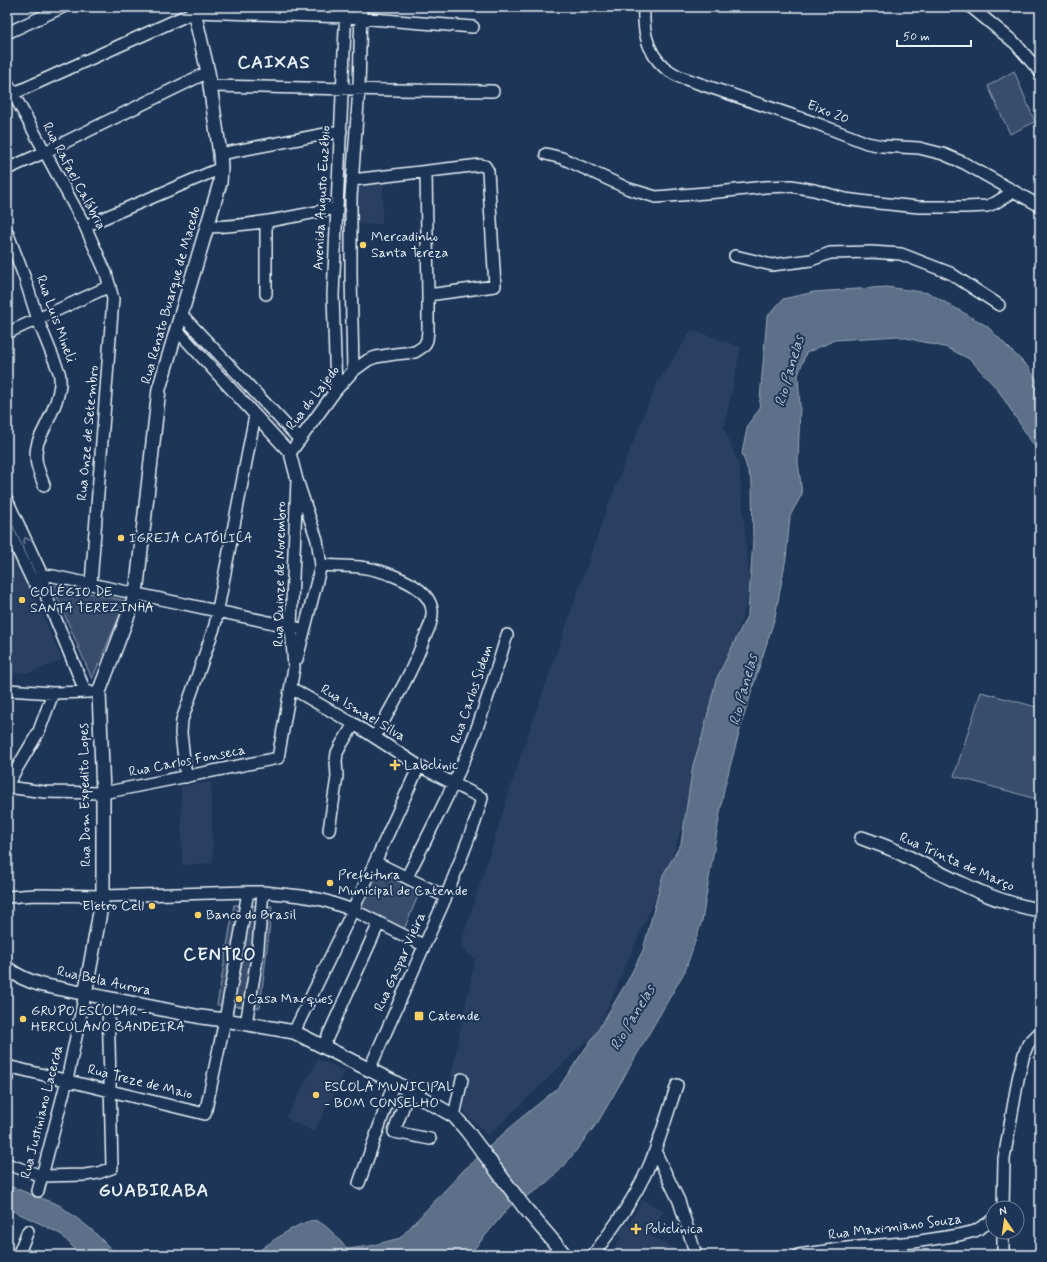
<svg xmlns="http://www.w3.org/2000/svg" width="1047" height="1262" viewBox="0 0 1047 1262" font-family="Mynerve,sans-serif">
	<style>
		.built { fill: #2a4162 }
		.green { fill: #374d6c; stroke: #909fb2 }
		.water { fill: #5d7089; stroke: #95a4b5 }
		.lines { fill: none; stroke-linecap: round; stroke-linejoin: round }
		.minor-casing { stroke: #e8f1f8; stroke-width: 14 }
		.tertiary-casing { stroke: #e8f1f8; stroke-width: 16 }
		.minor { stroke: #1d3557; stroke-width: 11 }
		.tertiary { stroke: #1d3557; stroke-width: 13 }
		.oneway { stroke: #64778f }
		.poi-dot { fill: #ffd166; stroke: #1d3557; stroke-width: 1.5 }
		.labels { text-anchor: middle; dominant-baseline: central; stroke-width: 4; stroke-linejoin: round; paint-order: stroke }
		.street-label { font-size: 14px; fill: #e8f1f8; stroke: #1d3557 }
		.poi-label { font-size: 14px; fill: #e8f1f8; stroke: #1d3557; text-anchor: start }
		.water-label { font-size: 15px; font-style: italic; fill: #b7c4d1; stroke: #1d3557 }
		.district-label { font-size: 18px; font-weight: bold; letter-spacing: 1px; fill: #e8f1f8; stroke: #1d3557 }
	</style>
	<rect width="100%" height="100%" fill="#1d3557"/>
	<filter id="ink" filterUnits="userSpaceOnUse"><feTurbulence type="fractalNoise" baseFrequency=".025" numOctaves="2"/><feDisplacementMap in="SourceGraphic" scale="8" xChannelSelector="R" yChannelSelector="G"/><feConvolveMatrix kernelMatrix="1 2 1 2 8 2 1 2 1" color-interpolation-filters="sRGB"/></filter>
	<g filter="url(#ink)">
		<path class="built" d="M383,183l-1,41h-27l3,-39z
			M692,330l49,17 -17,81 15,38 11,124 -78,269 -74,171 -110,106 -21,-21 -16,-39 24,-117 -15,-12 61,-192 86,-247 49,-123z
			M10,540l52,120 -33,13h-22v-132z
			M211,782l2,81 -31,2 -1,-79z
			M318,1059l27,12 -31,61 -28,-14z
			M642,1200l22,11 -15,24 35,18 -1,2h-35l-7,-3 -2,3h-28l11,-19 -5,-3 6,-11 6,3z"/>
		<path class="green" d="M1014,71l21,51 -25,12 -22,-48z
			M52,585l74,16 -34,78z
			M981,692l59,16v92l-86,-24z
			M376,867l44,24 -17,41 -46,-23z
			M234,905l38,1 -12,102 -43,-3z"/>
		<path class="water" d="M886,287l43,6 58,33 41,41 12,18v70l-42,-65 -27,-30 -23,-12 -50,-12 -63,4 -29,13 -8,22 2,31 -2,56 4,32 -12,22 -4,42 -11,59 -33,105 -18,67 -22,132 -17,50 -87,151 -34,44 -22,21 -32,19 -41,49h-157l1,-3 -11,3h-49c11,-8 52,-39 64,-34 12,5 21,18 30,28l23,-3 30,-8 63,-67 53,-49 43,-35 39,-57 30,-50 15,-30 20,-75 18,-31 12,-79 9,-28 14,-57 32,-66 5,-73 -1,-58 -10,-30 6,-29 11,-14 8,-93 16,-18 31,-7z
			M7,1185l52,20 32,24 26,26h-37l-18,-20 -19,-10 -36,-17z"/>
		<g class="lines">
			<defs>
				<path id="minor" d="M644,7c-1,22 2,44 20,60 4,4 11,7 16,10l138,47 49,19 15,3 37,2 24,6 21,9 76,43
					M971,7l44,36 25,29
					M7,33l56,-26
					M7,82l78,144 21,47 7,26 -22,284
					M210,86l184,4 99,1
					M8,96l186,-84 152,5 127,10
					M220,154l121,-23
					M546,154l16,4 67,31 27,8 62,-5 47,-5 26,-1 23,4 31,9 23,3 51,5h47l21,-1 8,-3 18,-11
					M7,169l38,-17 163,-80
					M352,180l128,-15 5,1 3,5 7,115 -67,9
					M85,226l136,-58
					M207,227c44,-1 86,-10 129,-19
					M7,232l17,44 14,44 21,52c6,20 -13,52 -21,70 -5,17 0,27 6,43
					M735,256l37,9 39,-5 19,-7 41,-1 30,2 49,19 49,32
					M266,294v-72
					M182,315l118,125
					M177,330l113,123 7,27 20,60 4,25 -24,94
					M7,333l103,-47
					M353,371l-2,-97v-77l8,-108 2,-82
					M336,390l-3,-95 13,-288
					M290,453l46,-63 17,-19 15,-11 8,-3 19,-3 20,-2 9,-6 3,-6 1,-9v-36l-2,-123
					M7,500l35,75 5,23 38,93
					M7,527l25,53 4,5
					M321,565c13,1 26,1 39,2 22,3 69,17 72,43 1,11 -4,20 -8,29 -12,34 -32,66 -49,98
					M32,580l10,-5 11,1 244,52
					M291,688l63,36 65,42 63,32 -7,24 -29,75 -77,173
					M7,690l46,3 37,-1
					M186,777l-5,-44 1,-13 33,-95 40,-210
					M7,785l32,-54 14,-38
					M7,787l38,5 58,1 175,-35 16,-90 -3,-41 6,-147
					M329,830l8,-53 -1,-16 1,-8 4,-8 13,-21
					M375,862l71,35
					M407,877c21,-42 43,-83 61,-126 16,-38 27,-77 39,-116
					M7,897l28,-2 68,1 145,-4h15l38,4 22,4 30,10 70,35
					M246,1024l11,-66 6,-66
					M294,1032l59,-122 66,-144
					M323,1047l56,-124
					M7,1066l198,48 20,-94 23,-128
					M7,1078l3,-12
					M409,1091l-15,41 36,7
					M454,1116l8,-37
					M655,1151l24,50 17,54
					M7,1164l35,12 43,-1 13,-2 14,-5 -4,-169
					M359,1183l20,-56 15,-45
					M38,1191l29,-111 18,-86
					M1003,1208l1,-49 14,-80 6,-25 4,-10 12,-12
					M1003,1232v23
					M18,1255l10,-24
					M593,1255c21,-28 42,-57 56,-89 11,-26 19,-54 28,-81
					M798,1255l49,-7 67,-6 45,-7 16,-4 18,-11"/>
				<path id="tertiary" d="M862,838c13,5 27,9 40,16 45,22 88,48 138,56
					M7,968c11,9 21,13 35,17l159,32 24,3 69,12 100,50 60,34 13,15 57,76 41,48
					M85,994l18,-98v-103l-4,-101 37,-98 23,-205 61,-206 1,-15 -1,-14 -12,-82 -15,-65"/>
			</defs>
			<use href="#minor" class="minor-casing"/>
			<use href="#tertiary" class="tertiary-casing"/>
			<use href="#minor" class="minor"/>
			<use href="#tertiary" class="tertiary"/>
		</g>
		<defs><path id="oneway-chevron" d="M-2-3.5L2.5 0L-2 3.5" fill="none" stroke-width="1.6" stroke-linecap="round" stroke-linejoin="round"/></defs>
		<use class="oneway" href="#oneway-chevron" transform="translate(26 540) rotate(-115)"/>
	</g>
	<g class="poi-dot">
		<circle cx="363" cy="245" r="4"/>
		<circle cx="121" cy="538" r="4"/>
		<circle cx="22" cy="600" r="4"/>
		<path d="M393 759h4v4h4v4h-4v4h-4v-4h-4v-4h4z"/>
		<circle cx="330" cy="883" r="4"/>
		<circle cx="152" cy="906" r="4"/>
		<circle cx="198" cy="915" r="4"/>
		<circle cx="239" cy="999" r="4"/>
		<rect x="414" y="1011" width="10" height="10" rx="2"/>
		<circle cx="23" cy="1019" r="4"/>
		<circle cx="316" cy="1095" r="4"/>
		<path d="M634 1223h4v4h4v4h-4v4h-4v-4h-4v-4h4z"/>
	</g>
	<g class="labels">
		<g class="street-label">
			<text transform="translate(828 112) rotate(21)">Eixo 20</text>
			<text transform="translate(74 176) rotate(62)">Rua Rafael Calábria</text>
			<text transform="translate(322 198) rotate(-87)">Avenida Augusto Euzébio</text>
			<text transform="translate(171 295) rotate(-74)">Rua Renato Buarque de Macedo</text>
			<text transform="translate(56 319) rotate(70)">Rua Luis Mineli</text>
			<text transform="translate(313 398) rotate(-52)">Rua do Lajedo</text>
			<text transform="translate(88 433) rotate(-85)">Rua Onze de Setembro</text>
			<text transform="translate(280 574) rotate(-89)">Rua Quinze de Novembro</text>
			<text transform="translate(472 694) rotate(-71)">Rua Carlos Sidem</text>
			<text transform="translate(363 713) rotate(31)">Rua Ismael Silva</text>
			<text transform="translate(187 761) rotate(-11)">Rua Carlos Fonseca</text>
			<text transform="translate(85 795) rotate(-91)">Rua Dom Expedito Lopes</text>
			<text transform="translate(957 862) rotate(24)">Rua Trinta de Março</text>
			<text transform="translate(400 962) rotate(-66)">Rua Gaspar Vieira</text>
			<text transform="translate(104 981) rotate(12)">Rua Bela Aurora</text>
			<text transform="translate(140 1082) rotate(14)">Rua Treze de Maio</text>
			<text transform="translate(42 1112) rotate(-76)">Rua Justiniano Lacerda</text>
			<text transform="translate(895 1227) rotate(-7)">Rua Maximiano Souza</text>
		</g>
		<g class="poi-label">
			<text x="371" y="237">Mercadinho<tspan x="371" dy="16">Santa Tereza</tspan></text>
			<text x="129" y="538">IGREJA CATÓLICA</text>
			<text x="30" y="592">COLÉGIO DE<tspan x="30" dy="16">SANTA TEREZINHA</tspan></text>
			<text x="404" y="765">Labclinic</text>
			<text x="338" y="875">Prefeitura<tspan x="338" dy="16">Municipal de Catende</tspan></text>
			<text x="144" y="906" text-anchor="end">Eletro Cell</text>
			<text x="206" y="915">Banco do Brasil</text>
			<text x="247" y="999">Casa Marques</text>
			<text x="31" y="1011">GRUPO ESCOLAR -<tspan x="31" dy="16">HERCULANO BANDEIRA</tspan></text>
			<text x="428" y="1016">Catende</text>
			<text x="324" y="1087">ESCOLA MUNICIPAL<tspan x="324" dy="16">- BOM CONSELHO</tspan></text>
			<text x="645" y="1229">Policlinica</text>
		</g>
		<g class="water-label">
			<text transform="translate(790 371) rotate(-74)">Rio Panelas</text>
			<text transform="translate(744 690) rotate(-75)">Rio Panelas</text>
			<text transform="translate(633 1018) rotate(-59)">Rio Panelas</text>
		</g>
		<g class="district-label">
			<text x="274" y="63">CAIXAS</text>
			<text x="220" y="955">CENTRO</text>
			<text x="154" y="1191">GUABIRABA</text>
		</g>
	</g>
	<rect width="1047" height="1262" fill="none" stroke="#1d3557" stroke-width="24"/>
	<rect x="12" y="12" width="1023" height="1238" fill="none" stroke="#e8f1f8" stroke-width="1.5" filter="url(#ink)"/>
	<g transform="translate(1005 1220) rotate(347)"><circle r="19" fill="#1d3557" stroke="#6e8097"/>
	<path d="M0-3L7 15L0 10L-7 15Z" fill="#ffd166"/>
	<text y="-6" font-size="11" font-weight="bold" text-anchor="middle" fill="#e8f1f8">N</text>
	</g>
	<path d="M897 40v6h74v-6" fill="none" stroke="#e8f1f8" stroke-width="2"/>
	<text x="903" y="40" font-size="12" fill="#e8f1f8" stroke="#1d3557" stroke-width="3" paint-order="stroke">50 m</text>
</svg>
